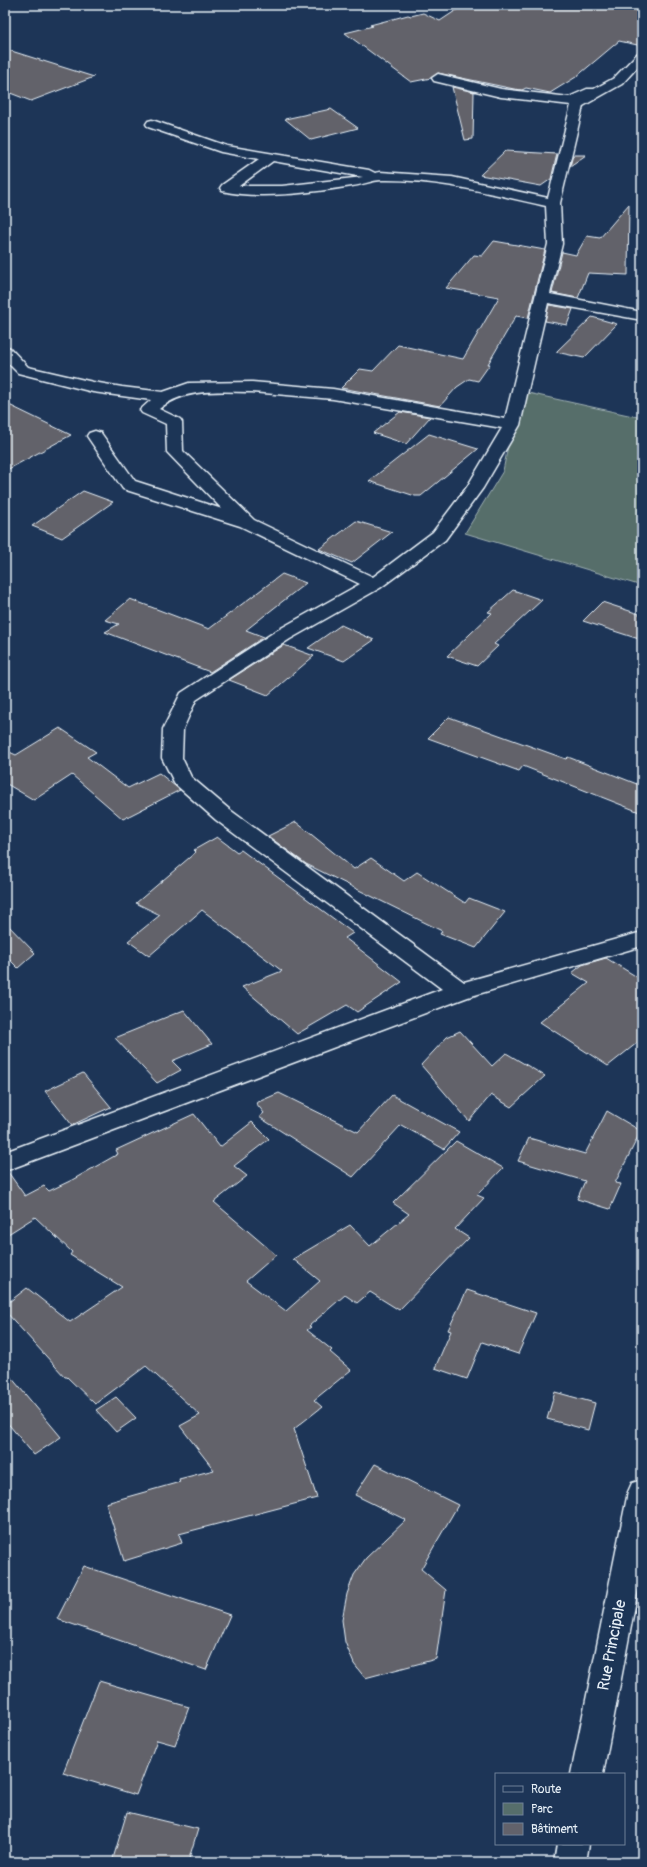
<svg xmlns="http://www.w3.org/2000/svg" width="647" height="1867" viewBox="0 0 647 1867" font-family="Pangolin,sans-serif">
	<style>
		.green { fill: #566e6b; stroke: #9fb0b2 }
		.building { fill: #62626b; stroke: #e8f1f8 }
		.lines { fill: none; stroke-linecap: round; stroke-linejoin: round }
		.street-casing { stroke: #e8f1f8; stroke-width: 3 }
		.secondary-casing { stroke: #e8f1f8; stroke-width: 3 }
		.street { fill: #1d3557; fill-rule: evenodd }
		.secondary { fill: #1d3557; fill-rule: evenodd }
		.labels { text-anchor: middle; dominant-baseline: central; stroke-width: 3; stroke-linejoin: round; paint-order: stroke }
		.near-street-label { font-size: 16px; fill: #e8f1f8; stroke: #1d3557 }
	</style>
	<rect width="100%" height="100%" fill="#1d3557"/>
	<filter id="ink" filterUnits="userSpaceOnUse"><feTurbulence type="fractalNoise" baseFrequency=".025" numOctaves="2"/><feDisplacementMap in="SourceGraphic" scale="8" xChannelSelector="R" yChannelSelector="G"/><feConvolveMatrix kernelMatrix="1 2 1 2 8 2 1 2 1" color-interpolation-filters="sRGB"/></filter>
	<g filter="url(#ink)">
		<path class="green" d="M519,391l123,27v168l-177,-53 38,-62z"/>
		<path class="building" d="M464,5h14l24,4 8,-4h132v41l-23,-5 -43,36 -26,16 -24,-5 -4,2 -8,-1 -76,-16 -7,5 -20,4 -66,-49 28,-7 -3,-1 38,-10 3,1 12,-3 17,8z
			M5,49l89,28 -63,24 -26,-10z
			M452,87l22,5 -1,47 -8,1z
			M331,109l27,19 -47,12 -26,-21z
			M505,151l52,3 -6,25 -10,7 -61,-11z
			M573,155h13l-16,11z
			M629,204l-1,71 -40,-2 -10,25 -26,-5 10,-41 14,3 11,-19 13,2z
			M494,241l51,9 -17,68 -12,-2 -28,48h2l-12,17 -9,-2 -12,8 -17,19 -99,-18 19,-19 13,2 25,-26 65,14 36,-62 -53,-9 28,-33 8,1z
			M549,305l24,4 -6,16 -22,-4z
			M592,317l25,7 -33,34 -28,-6z
			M5,403l66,32 -66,36z
			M400,412l30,5 -24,27 -33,-11z
			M429,434l49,15 -57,47h-6l-46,-15z
			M83,491l30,11 -51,36 -30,-12z
			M356,521l36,11 -40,31 -33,-14z
			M282,574l24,9 -60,47 18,7 -54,35 -105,-40 14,-8 -14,-4 25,-21 79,30z
			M513,590l29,10 -48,44 4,2 -21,20 -30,-10 45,-43 -4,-1z
			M602,602l40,13v25l-59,-19z
			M341,625l33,15 -30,21 -36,-13z
			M284,645l30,11 -46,39 -39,-15z
			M449,717l117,42 2,-2 74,29v27l-119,-47 -4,5 -91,-33z
			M60,728l36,24 -9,5 41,31 31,-15 21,17 -57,29 -51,-44 -38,25 -29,-17v-33l11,5z
			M296,822l58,47 17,-11 33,23 13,-9 48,31 4,-5 36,14 -29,36 -36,-14 2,-3 -136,-67 -38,-28z
			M217,837l20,15 4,-2 112,83 -8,5 57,44 -45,30 -10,-7 -50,29 -55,-47 40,-16 -80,-61 -53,46 -21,-15 32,-26 -24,-12 60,-51 -2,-2z
			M5,922l30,31 -17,15 -13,-13z
			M606,958l36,22v59l-34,27 -68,-44 49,-39 -17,-10 10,-8z
			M184,1010l28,34 -40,17 9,9 -24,13 -42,-45z
			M460,1031l32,35 14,-13 39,23 -34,31 -20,-12 -22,26 -48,-56 26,-28z
			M83,1073l28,34 -39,18 -27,-34z
			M279,1093l79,39 34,-37 67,37 -15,17 -43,-24 -48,52 -94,-60 5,-4 -8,-10z
			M607,1111l34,20 -26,52 6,1 -11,25 -33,-10 8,-18 -67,-20 11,-23 56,16z
			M194,1114l26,33 32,-25 17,17 -35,27 13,10 -33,26 62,53 -30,26 40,30 34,-30 -27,-22 57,-34 20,21 39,-32 -16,-11 63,-62 47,27 -26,27 7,3 -29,31 14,9 -70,72 -29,-18 -13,11 -12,-8 -36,31 2,1 -4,3 25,20 -2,2 21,18 -37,30 8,7 -28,22 23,69 -138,36 3,9 -58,18 -18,-58 74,-21 -1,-3 35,-9 -34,-44 20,-11 -54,-49 -51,38 -28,-27h-2l-60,-66v-6l22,-17 43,34 52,-35 -52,-32 2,-3 -37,-35 -30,19v-64h3l17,24 19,-10 5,5 23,-11 46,-26 -2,-4z
			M467,1290l69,23 -18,41 -36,-12 -15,37 -32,-11 16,-37 -3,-1z
			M5,1370l56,67 -27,18 -29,-35z
			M555,1392l40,11 -7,27 -41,-11z
			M116,1397l20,21 -20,14 -20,-22z
			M375,1464l83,41 -37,64 25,21 -10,69 -71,19 -11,-14 -9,-22 -3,-22 5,-26 7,-19 12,-17 40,-38 -51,-25z
			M84,1566l146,49 -24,55 -149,-51z
			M99,1681l90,26 -14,38 -18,-5 -21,55 -73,-22z
			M127,1812l71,17 -10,33h-76z"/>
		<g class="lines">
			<defs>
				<path id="street" d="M642,52v10l-20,22 -39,22 -23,97 2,41 -12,50 92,18v8l-94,-17 -28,122 -37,63 -38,52 -65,48 -90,51 -94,61 -13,29 -1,29 9,19 39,33 234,172 178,-50v14l-174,51 -463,174v-19l437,-163 -226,-169 -41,-36 -13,-26 1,-29 18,-36 95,-62 84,-47 -120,-58 -117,-37 -36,-53 2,-3 6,-2 6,2 34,48 87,28 -55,-57 -1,-28 -24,-11 -2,-3 11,-10 -58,-8 -75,-19 -13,-13v-14l5,2 18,19 65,15 29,5 41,5 26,-9 63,-1 81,7 172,30 43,-175 -2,-38c-54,-12 -108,-27 -164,-26 -10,0 -20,5 -30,6 -38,6 -92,14 -130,5l-2,-3 2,-3 37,-26 -38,-7 -73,-25 -2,-3 2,-3 4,-1 75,26 142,24 6,3 5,-1 72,5 96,21 23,-93 -70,-8 -67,-16 -2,-3 6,-4 63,15 68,8 18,-8h7l20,-11 24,-25zM273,161l90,16 -81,9h-43zM252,392l81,7 169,29 -35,59 -34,45 -60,45 -119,-57 -71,-69 -1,-29 -2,-3 -21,-10c27,-22 60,-17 93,-17z"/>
				<path id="secondary" d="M642,1480v88l-39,206h-32l57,-282 4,-9z
					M557,1844h32l-3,18h-32z"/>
			</defs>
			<use href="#street" class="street-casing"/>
			<use href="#secondary" class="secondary-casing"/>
			<use href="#street" class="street"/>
			<use href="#secondary" class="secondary"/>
		</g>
	</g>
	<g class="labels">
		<g class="near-street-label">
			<text transform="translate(612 1645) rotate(-79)">Rue Principale</text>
		</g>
	</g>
	<rect width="647" height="1867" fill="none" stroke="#1d3557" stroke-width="20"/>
	<rect x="10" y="10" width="627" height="1847" fill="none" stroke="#e8f1f8" stroke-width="1.5" filter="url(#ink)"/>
	<rect x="495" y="1773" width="130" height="72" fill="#1d3557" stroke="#6e8097"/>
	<rect x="503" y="1786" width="20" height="6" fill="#1d3557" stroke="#6e8097"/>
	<text x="531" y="1793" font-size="12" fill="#e8f1f8">Route</text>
	<rect x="503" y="1803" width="20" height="12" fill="#566e6b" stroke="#6e8097"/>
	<text x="531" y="1813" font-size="12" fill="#e8f1f8">Parc</text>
	<rect x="503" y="1823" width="20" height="12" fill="#62626b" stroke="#6e8097"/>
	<text x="531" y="1833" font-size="12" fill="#e8f1f8">Bâtiment</text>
</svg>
